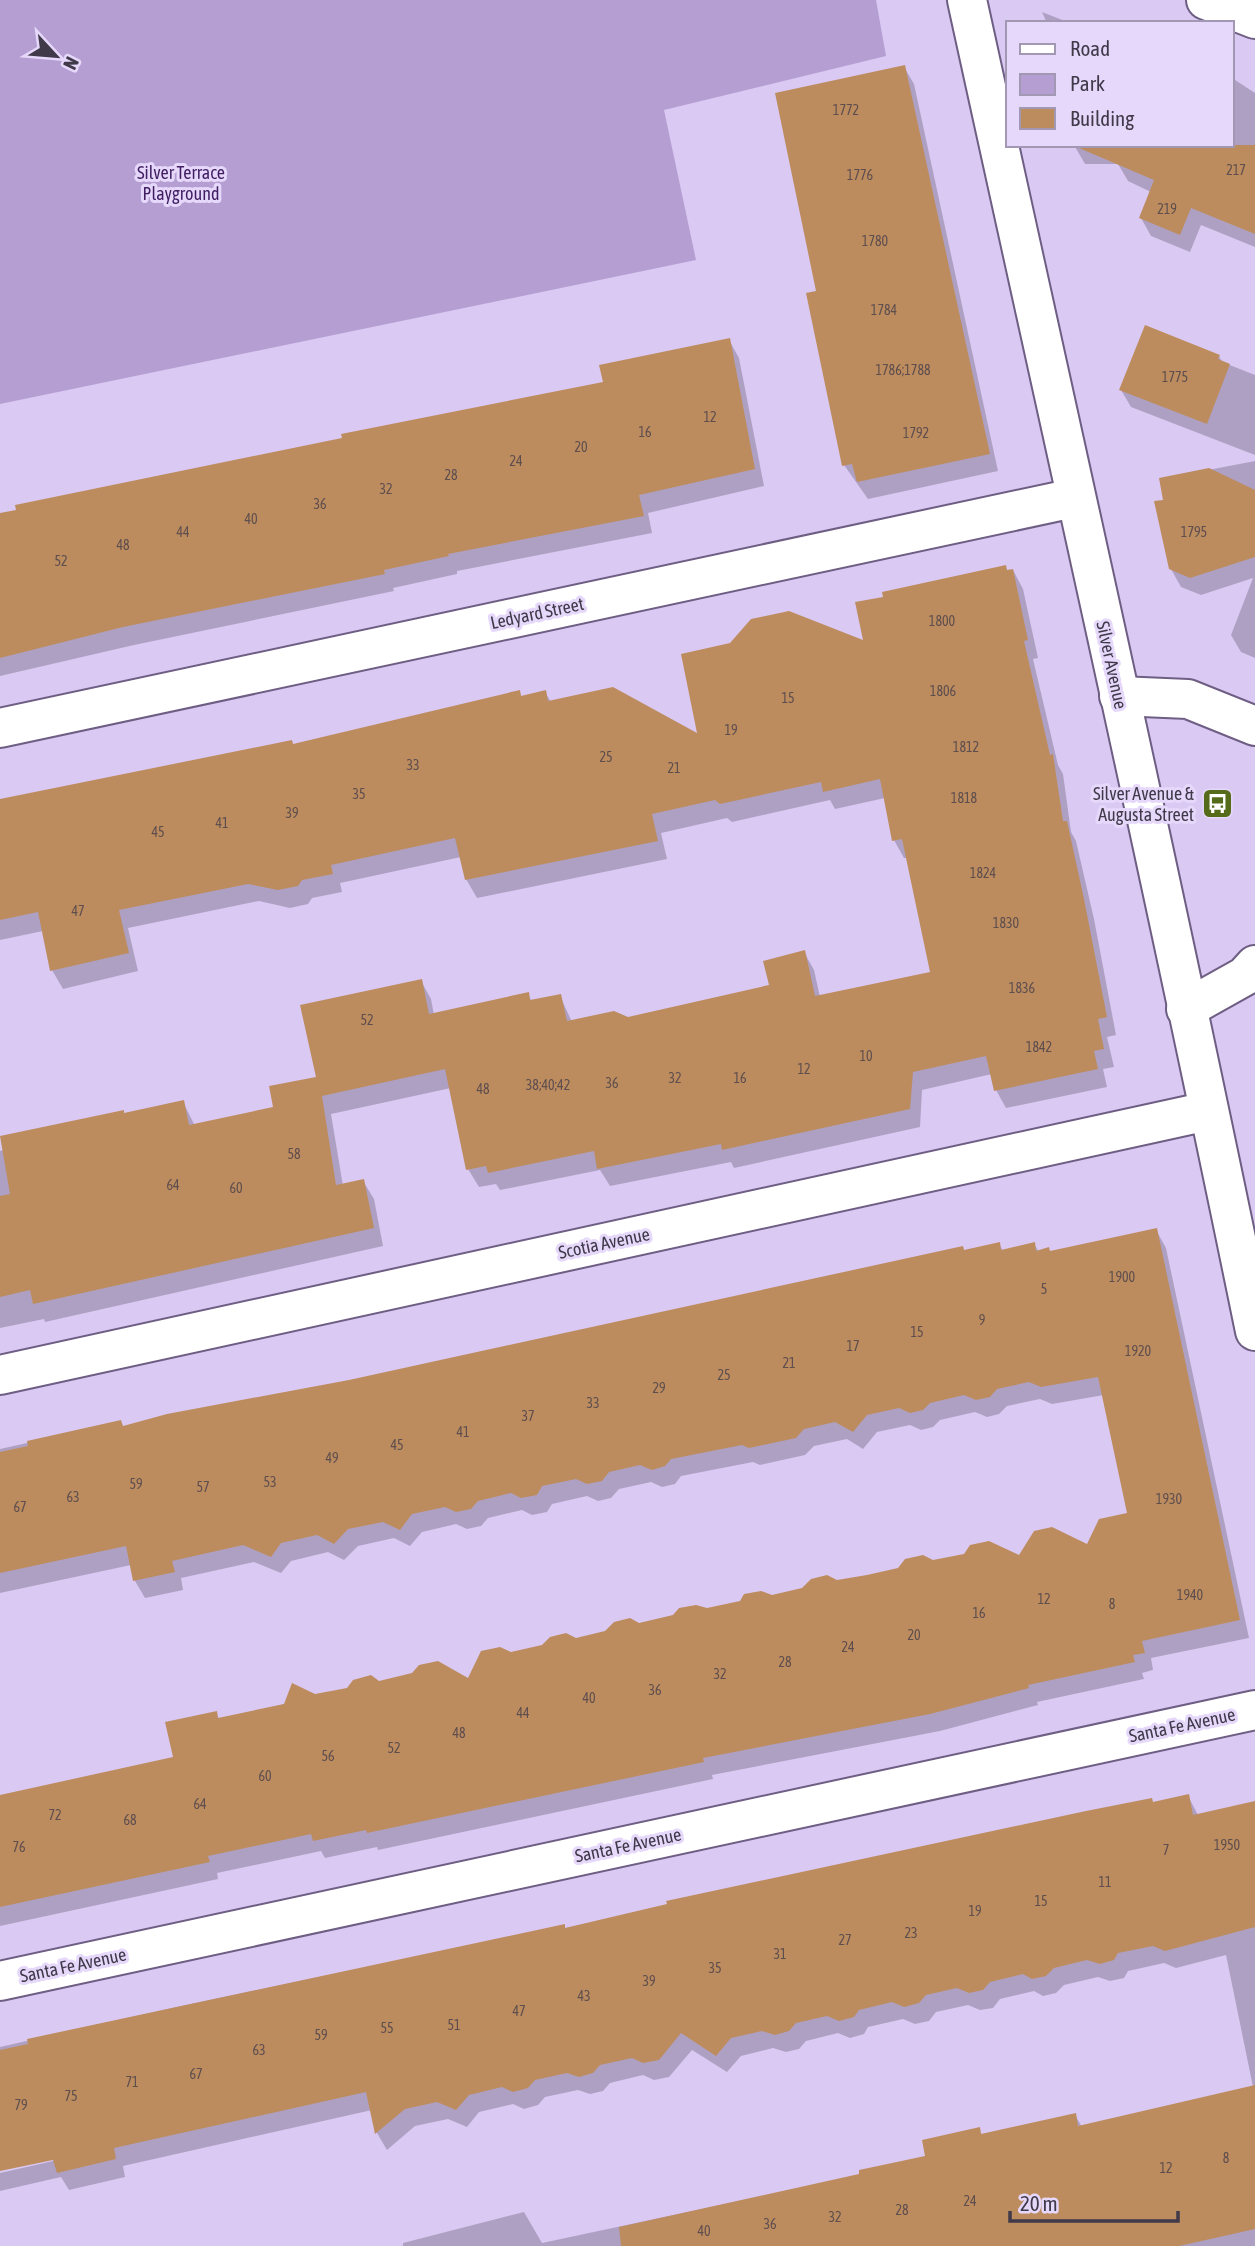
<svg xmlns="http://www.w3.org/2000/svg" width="1255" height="2246" viewBox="0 0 1255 2246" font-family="'Asap Condensed',sans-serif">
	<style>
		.green { fill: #b59fd2 }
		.shadow { fill: #0003 }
		.building { fill: #bd8c5e }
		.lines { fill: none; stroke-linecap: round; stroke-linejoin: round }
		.street-casing { stroke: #6e5e83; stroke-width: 42 }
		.secondary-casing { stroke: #6e5e83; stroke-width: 42 }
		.street { stroke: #fff; stroke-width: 38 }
		.secondary { stroke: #fff; stroke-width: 38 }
		.labels { text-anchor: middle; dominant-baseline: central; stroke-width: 6; stroke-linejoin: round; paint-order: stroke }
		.number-label { font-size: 14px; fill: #5e4e4e }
		.park-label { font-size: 18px; fill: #401e61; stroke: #e6d8fa }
		.street-label { font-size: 18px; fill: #3f3949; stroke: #e6d8fa }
		.poi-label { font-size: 18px; fill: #3f3949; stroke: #e6d8fa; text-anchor: end }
	</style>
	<rect width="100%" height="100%" fill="#dac9f3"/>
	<path class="green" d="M0,0h876l10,56 -222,54 32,150 -696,144z"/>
	<path class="shadow" d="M1042,12l28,11h-23z
		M904,67l10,17 84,387 -130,28 -24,-34z
		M1232,78l23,15v154l-54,-22 -11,27 -39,-16 -10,-18 10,-26 -23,-11 -10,-17h-33l-11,-19h158z
		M729,340l10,18 25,128 -116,27 4,20 -195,38v3l-64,14 1,3 -260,54 -134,31v-161l605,-132z
		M1219,356l3,6 33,13v80l-124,-48 -10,-17z
		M1255,461v197l-14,-6 -10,-17 22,-57 -52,17 -20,-8 -10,-18 -10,-90z
		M1013,570l10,19 15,69 -5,1 25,106 5,9 8,58 5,9 18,78 22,116 -9,2 7,30 -11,2 4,18 -101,21 -10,-18 -4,-16 -70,16 -2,37 -186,41 -3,-6 -121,24 -10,-16 -100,20 -4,-6 -17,3 -11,-18 -17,-81 -120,26 12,72 20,-5 11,18 9,47 -338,76 -1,-3 -44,9v-177l125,-36 58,-13 12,24 80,-18 43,-30 103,-97 10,18 3,16 94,-21 4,8 28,-6 12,26 56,-3 143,-33 33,-34 10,18 6,27 112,-24 -24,-115h-4l-10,-18 -9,-42 -50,11 -5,-9 -98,22 -5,-4 -66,15 6,26 -190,39 -11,-19 -5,-22 -121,26 2,9 -30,6 -4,6 -18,4 -31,-7 -131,27 10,43 -75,18 -11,-19 -9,-39 -43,9v-140l293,-55 226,-53 3,5 23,-5 6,10 149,35 165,-94z
		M1156,1230l10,18 83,390 -98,20 2,12 -11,3 2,6 -107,23 1,3 -98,26 -228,44 1,4 -335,71 -1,-3 -52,11 -4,-7 -104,22 1,6 -218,47v-130l175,-37 41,-46 3,6 159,-36 91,-3 42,-27 195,-43 227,-48 87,-4 68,-12 41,-32 -25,-119 -52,9 -12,-5 -33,7 -8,8 -12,3 -12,-5 -35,8 -7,7 -12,3 -11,-5 -33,7 -14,17 -16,-10 -33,7 -9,9 -45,10 -7,-3 -72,14 -6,8 -13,3 -11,-5 -32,7 -8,9 -13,3 -11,-5 -35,8 -5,8 -15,3 -10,-5 -34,8 -7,8 -14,3 -11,-5 -34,8 -12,14 -16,-8 -36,8 -14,14 -16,-8 -37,9 -10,12 -27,-11 -73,16 2,12 -38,8 -10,-17 -4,-16 -131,28v-144l121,-27 2,5 226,-46 650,-137 4,7 31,-7 5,8 11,1z
		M1188,1796l10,19 57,-12v443h-852v-3l121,-31 18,31 319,-68 66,-18 52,-28 3,6 93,-20 7,12 171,-40 -27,-132 -50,13 -12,-5 -36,8 -4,7 -14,3 -12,-4 -34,8 -8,8 -13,3 -9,-5 -34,8 -7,9 -13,2 -12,-5 -32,7 -7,9 -14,3 -12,-5 -35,8 -4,7 -14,4 -12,-5 -32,8 -7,8 -13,3 -13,-4 -32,8 -14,16 -35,-22 -23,27 -15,3 -11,-5 -33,8 -7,8 -13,3 -12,-4 -33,7 -7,8 -14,4 -11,-5 -34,8 -12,15 -19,-8 -33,7 -28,24 -10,-17 -5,-23 -249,56 2,11 -56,13 -8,-13 -61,14v-18l62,-14 -1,-3 -61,14v-123l181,-41 383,-80 2,3z"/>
	<path class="building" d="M905,65l85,389 -133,28 -5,-18 -10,2 -36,-173 10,-2 -41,-198z
		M1072,145h183v89l-64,-26 -11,27 -41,-17 15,-38z
		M1145,325l75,30 -2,4 12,5 -23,60 -88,-34z
		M730,338l25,131 -116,26 5,21 -196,38 1,2 -65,14 1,4 -262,53 -123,31v-145l16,-3 -1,-5 327,-67 -1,-4 262,-52 -4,-17z
		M1209,468l46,22v67l-65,21 -21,-9 -15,-68 9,-1 -4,-22z
		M1006,565l1,5 6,-1 15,71 -4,1 26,114 3,-1 10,67h4l17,78 23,118 -9,2 6,30 -10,2 4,18 -104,22 -8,-35 -73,16 -3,37 -188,41 -1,-6 -124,25 -3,-18 -106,22 -2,-7 -20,4 -21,-101 -123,27 14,89 28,-6 10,49 -341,76 -3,-14 -30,7v-101l10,-2 -10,-58 124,-26v3l60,-13 5,25 84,-18 -4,-21 47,-9 -16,-72 122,-26 7,35 100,-22 1,8 31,-6 6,27 47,-10 14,6 141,-32 -6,-24 42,-11 10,46 115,-24 -28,-133 -10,2 -12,-62 -57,13 -2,-10 -101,22 -5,-4 -63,14 6,27 -193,39 -10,-42 -124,27 2,9 -31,6 -4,6 -20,4 -30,-6 -129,26 10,43 -79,18 -12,-59 -38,8v-121l292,-59 1,4 227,-54 1,6 25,-6 2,11 65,-14 84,46 -16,-79 49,-11 21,-24 38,-8 74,29 -8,-38 28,-5 -1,-5z
		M1157,1228l83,392 -98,21 3,12 -12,2 2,7 -107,23 1,3 -99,26 -227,44 1,4 -337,71 -1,-3 -53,11 -2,-7 -103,22 2,6 -210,45v-112l173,-38 -8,-35 52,-11 1,7 66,-14 8,-21 23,11 32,-6 6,-8 18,-5 8,6 33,-8 7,-8 19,-4 30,17 13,-27 19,-4 11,5 31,-7 8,-8 16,-4 10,5 29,-7 9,-9 16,-4 9,5 34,-8 6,-7 17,-3 11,3 33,-7 4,-7 17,-3 11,4 30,-7 9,-9 16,-4 10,5 30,-5 31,-7 7,-9 18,-4 10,5 31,-6 6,-9 19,-4 30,14 15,-24 18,-4 35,17 12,-25 28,-6 -29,-136 -57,10 -12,-5 -32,7 -7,8 -14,3 -12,-5 -34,8 -7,7 -13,3 -11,-5 -32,7 -14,17 -18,-10 -31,7 -8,9 -47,10 -7,-3 -71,14 -6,7 -13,4 -12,-5 -31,7 -7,9 -15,3 -11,-5 -34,7 -5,9 -16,3 -10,-5 -33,8 -7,8 -15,3 -11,-5 -33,7 -12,16 -17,-8 -35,7 -14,15 -17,-9 -36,8 -10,14 -28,-12 -71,16 3,11 -42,9 -7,-35 -126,27v-121l28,-6 -1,-5 94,-21 2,6 44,-12 182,-34 614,-134 1,4 36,-8 1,8 34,-8 1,9 13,-4 1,4z
		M1189,1794l4,21 62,-14v126l-90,24 -12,-5 -35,7 -4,7 -14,4 -13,-4 -33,8 -8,8 -14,3 -9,-5 -33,8 -7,8 -14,3 -12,-5 -31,7 -7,8 -15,4 -12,-5 -33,8 -5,7 -15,4 -12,-5 -31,7 -7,8 -14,4 -13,-4 -31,7 -15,18 -35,-23 -22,27 -16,3 -11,-5 -32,7 -7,8 -14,4 -12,-4 -32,7 -7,8 -15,4 -11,-5 -33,8 -13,15 -19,-8 -32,7 -30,25 -9,-42 -252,56 2,11 -59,14 -4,-13 -53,11v-121l28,-6 -1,-5 538,-115v4l102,-24 -1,-3 420,-90 66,-13 1,4z
		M1255,2085v144l-76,17h-558l-2,-19 240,-53v-4l66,-14 -3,-16 58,-13 1,7 95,-21 2,13z"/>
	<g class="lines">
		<defs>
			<path id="street" d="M1206,0l49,19
				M1119,696l69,3 67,27
				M0,728l1074,-230
				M1186,1009l59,-33 10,-11
				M0,1375l1208,-264
				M0,1981l1255,-271"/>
			<path id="secondary" d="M967,0c97,443 197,886 288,1331"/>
		</defs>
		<use href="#street" class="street-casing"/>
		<use href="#secondary" class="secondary-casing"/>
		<use href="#street" class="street"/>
		<use href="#secondary" class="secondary"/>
	</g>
	<defs>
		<symbol id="bus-square" viewBox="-11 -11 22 22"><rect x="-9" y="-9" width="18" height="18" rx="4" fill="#556b1a" stroke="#e6d8fa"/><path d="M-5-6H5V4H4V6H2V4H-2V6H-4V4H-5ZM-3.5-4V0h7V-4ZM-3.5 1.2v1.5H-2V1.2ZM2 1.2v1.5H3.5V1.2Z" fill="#fff"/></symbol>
	</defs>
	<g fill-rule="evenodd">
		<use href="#bus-square" x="1200" y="786" width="35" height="35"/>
	</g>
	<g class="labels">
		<g class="number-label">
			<text x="846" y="110">1772</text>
			<text x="1236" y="170">217</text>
			<text x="860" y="175">1776</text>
			<text x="1167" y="209">219</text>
			<text x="875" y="241">1780</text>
			<text x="884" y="310">1784</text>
			<text x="903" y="370">1786;1788</text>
			<text x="1175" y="377">1775</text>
			<text x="710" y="417">12</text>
			<text x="645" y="432">16</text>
			<text x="916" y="433">1792</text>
			<text x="581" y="447">20</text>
			<text x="516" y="461">24</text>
			<text x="451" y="475">28</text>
			<text x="386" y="489">32</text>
			<text x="320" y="504">36</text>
			<text x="251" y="519">40</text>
			<text x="183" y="532">44</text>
			<text x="1194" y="532">1795</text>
			<text x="123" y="545">48</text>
			<text x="61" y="561">52</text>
			<text x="942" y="621">1800</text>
			<text x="943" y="691">1806</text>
			<text x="788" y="698">15</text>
			<text x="731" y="730">19</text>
			<text x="966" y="747">1812</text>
			<text x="606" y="757">25</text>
			<text x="413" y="765">33</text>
			<text x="674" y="768">21</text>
			<text x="359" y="794">35</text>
			<text x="964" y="798">1818</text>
			<text x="292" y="813">39</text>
			<text x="222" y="823">41</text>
			<text x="158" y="832">45</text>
			<text x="983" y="873">1824</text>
			<text x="78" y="911">47</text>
			<text x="1006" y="923">1830</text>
			<text x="1022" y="988">1836</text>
			<text x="367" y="1020">52</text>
			<text x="1039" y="1047">1842</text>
			<text x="866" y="1056">10</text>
			<text x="804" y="1069">12</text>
			<text x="675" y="1078">32</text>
			<text x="740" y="1078">16</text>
			<text x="612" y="1083">36</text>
			<text x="548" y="1085">38;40;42</text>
			<text x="483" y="1089">48</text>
			<text x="294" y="1154">58</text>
			<text x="173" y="1185">64</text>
			<text x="236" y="1188">60</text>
			<text x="1122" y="1277">1900</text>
			<text x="1044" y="1289">5</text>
			<text x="982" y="1320">9</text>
			<text x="917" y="1332">15</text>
			<text x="853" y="1346">17</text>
			<text x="1138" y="1351">1920</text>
			<text x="789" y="1363">21</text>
			<text x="724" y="1375">25</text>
			<text x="659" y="1388">29</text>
			<text x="593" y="1403">33</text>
			<text x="528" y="1416">37</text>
			<text x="463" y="1432">41</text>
			<text x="397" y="1445">45</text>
			<text x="332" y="1458">49</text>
			<text x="270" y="1482">53</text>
			<text x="136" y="1484">59</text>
			<text x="203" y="1487">57</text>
			<text x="73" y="1497">63</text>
			<text x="1169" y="1499">1930</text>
			<text x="20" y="1507">67</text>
			<text x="1190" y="1595">1940</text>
			<text x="1044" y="1599">12</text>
			<text x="1112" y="1604">8</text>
			<text x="979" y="1613">16</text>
			<text x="914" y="1635">20</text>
			<text x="848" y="1647">24</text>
			<text x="785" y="1662">28</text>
			<text x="720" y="1674">32</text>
			<text x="655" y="1690">36</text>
			<text x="589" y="1698">40</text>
			<text x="523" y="1713">44</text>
			<text x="459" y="1733">48</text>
			<text x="394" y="1748">52</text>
			<text x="328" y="1756">56</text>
			<text x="265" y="1776">60</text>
			<text x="200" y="1804">64</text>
			<text x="55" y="1815">72</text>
			<text x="130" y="1820">68</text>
			<text x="1227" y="1845">1950</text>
			<text x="19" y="1847">76</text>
			<text x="1166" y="1850">7</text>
			<text x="1105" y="1882">11</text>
			<text x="1041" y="1901">15</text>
			<text x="975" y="1911">19</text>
			<text x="911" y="1933">23</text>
			<text x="845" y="1940">27</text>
			<text x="780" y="1954">31</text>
			<text x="715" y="1968">35</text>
			<text x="649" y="1981">39</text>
			<text x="584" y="1996">43</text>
			<text x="519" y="2011">47</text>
			<text x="454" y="2025">51</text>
			<text x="387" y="2028">55</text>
			<text x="321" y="2035">59</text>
			<text x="259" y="2050">63</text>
			<text x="196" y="2074">67</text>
			<text x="132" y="2082">71</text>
			<text x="71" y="2096">75</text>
			<text x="21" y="2105">79</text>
			<text x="1226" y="2158">8</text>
			<text x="1166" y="2168">12</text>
			<text x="970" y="2201">24</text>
			<text x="902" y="2210">28</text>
			<text x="835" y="2217">32</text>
			<text x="770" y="2224">36</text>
			<text x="704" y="2231">40</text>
		</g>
		<g class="park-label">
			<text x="181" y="172">Silver Terrace<tspan x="181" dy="21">Playground</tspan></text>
		</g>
		<g class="street-label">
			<text transform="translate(537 613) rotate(-12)">Ledyard Street</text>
			<text transform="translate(1112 665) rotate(78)">Silver Avenue</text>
			<text transform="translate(604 1243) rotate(-12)">Scotia Avenue</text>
			<text transform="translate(1182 1725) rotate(-12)">Santa Fe Avenue</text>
			<text transform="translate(628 1845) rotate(-12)">Santa Fe Avenue</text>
			<text transform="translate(73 1965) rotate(-12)">Santa Fe Avenue</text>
		</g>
		<g class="poi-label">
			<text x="1194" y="793">Silver Avenue &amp;<tspan x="1194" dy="21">Augusta Street</tspan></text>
		</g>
	</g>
	<rect x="1006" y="21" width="228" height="126" fill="#e6d8fa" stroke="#a398b3" stroke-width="2"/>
	<rect x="1020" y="44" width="35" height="10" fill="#ffffff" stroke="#a398b3" stroke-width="2"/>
	<text x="1070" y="56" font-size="21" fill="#3f3949">Road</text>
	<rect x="1020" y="74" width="35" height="21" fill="#b59fd2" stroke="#a398b3" stroke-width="2"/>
	<text x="1070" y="91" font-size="21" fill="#3f3949">Park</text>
	<rect x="1020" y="108" width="35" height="21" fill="#bd8c5e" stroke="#a398b3" stroke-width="2"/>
	<text x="1070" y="126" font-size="21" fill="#3f3949">Building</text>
	<g transform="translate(56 56) rotate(116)" stroke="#e6d8fa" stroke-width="5" paint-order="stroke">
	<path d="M0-5L12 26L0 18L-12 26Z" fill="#3f3949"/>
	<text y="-10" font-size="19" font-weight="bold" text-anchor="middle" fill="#3f3949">N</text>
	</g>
	<path d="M1010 2211v10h168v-10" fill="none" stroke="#3f3949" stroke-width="3.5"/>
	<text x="1020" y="2211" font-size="21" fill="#3f3949" stroke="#e6d8fa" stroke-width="5" paint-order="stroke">20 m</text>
</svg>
